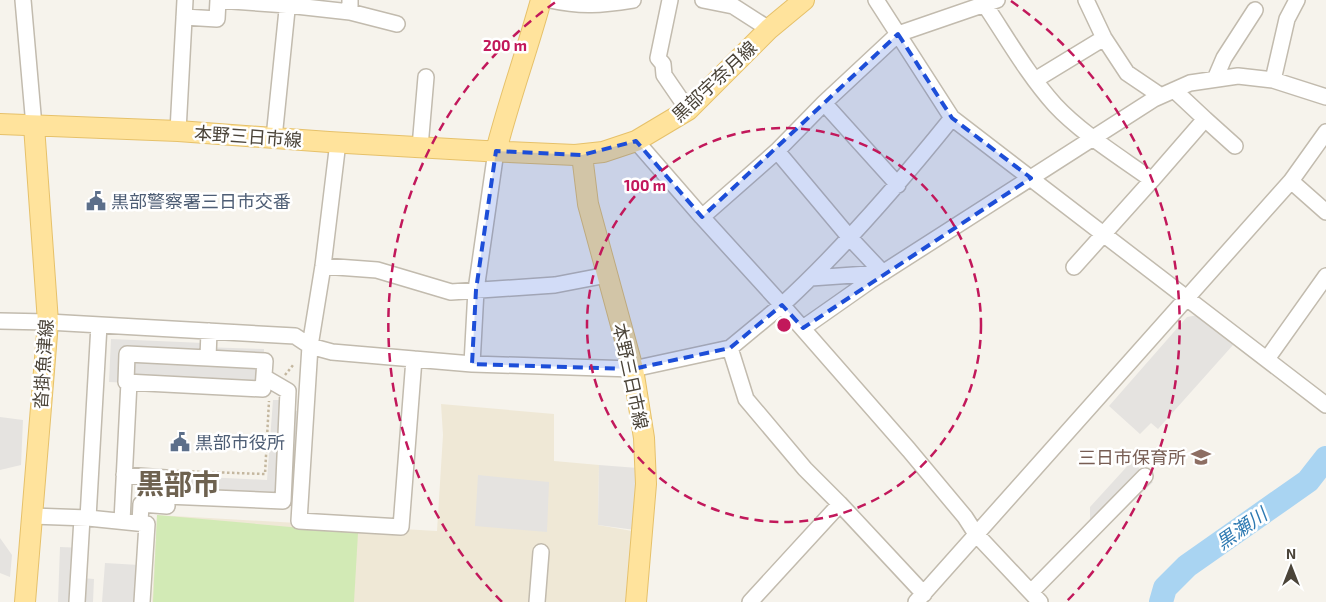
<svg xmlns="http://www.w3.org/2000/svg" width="1326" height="602" viewBox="0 0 1326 602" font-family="'Exo 2','Noto Sans JP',sans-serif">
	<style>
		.education { fill: #efe8d6 }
		.pitch { fill: #d2eab5 }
		.parking { fill: #e5e3e0 }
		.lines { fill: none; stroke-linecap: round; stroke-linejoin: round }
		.river { stroke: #a9d4f2; stroke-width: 24 }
		.minor-casing { stroke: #c2bbae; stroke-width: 18 }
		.major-casing { stroke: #e6c16a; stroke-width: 22 }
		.path { stroke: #c4b79f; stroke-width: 2.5; stroke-dasharray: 2.5 2.5; stroke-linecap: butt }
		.minor { stroke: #fff; stroke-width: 15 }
		.major { stroke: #ffe39c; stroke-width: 20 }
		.marked { fill: #1d4ed8; fill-opacity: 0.2; stroke: #1d4ed8; stroke-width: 4; stroke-dasharray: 10 6; stroke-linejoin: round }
		.ring { fill: none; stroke: #c2185b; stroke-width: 2.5; stroke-dasharray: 9 6 }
		.labels { text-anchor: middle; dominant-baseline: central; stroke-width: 5; stroke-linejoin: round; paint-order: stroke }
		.street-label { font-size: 18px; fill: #4b4439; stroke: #fff }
		.service-label { font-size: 18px; fill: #4e5e75; stroke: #fff; text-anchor: start }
		.education-label { font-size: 18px; fill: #785e54; stroke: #fff; text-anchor: end }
		.water-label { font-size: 19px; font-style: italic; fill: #2e7ab2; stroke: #fff }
		.town-label { font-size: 28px; font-weight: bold; fill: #6e6250; stroke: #fff }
		.centre { fill: #c2185b; stroke: #fff; stroke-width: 2.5 }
		.ring-label { font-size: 15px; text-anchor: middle; font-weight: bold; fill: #c2185b; stroke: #fff; stroke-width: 5; stroke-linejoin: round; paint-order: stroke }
	</style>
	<rect width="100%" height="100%" fill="#f6f3ec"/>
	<path class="education" d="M441,404l113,10v47l45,4 -1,60 34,6 -7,71h-473l5,-87 280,16 6,-96z"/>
	<path class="pitch" d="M157,515l201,18 -4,69h-201z"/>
	<path class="parking" d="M1198,315l35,30 -75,84 -7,-6 -11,11 -31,-28 78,-89z
		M111,339l93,4 -2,4 62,2 -1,40 -154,-7z
		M273,400h10l-3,95 -97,-7 1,-12 83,4z
		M293,409l9,5 -6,82h-9z
		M0,417l23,3 -2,45 -21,5z
		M1132,461l21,21 -53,51 -10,-11v-15z
		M599,465l39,3 -3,62 -37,-5z
		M478,475l71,7 -2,50 -72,-6z
		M0,538l12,17 -2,22 -10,-4z
		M60,547l24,1 -2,30 12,1 -1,23h-35z
		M105,563l34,2 -3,37h-34z"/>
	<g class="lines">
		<path class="river" d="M1161,602l4,-14 22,-22 121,-85 18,-23"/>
		<defs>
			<path id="minor" d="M23,0l11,126
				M350,0v12l47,12
				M550,0c32,7 51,5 83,0
				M670,0l-12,58 5,6 1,11 24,35
				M703,0l30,6 36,23
				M876,0l76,118 374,287
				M1086,0l18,38 23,35 34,23
				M985,5c22,33 43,70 70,100 26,28 65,52 97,75l-78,87
				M184,17l33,2 1,-19 69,5 63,7
				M1215,79l9,-21 31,-48
				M1035,80l69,-42
				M1273,80l14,-61 10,-19
				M1205,119l30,27
				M178,131l7,-131
				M274,138l14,-138
				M636,141l66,76 80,88c62,-57 117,-121 170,-187
				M338,142l-15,124 -13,80 -11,175 102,6 13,-168
				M420,147l6,-70
				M777,151l47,-48
				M1152,180l53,-61 -31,-29
				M1291,181l35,-49
				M898,185l-74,-82 74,-69 99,-34
				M702,217l75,-66 73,87 33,35
				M323,266l54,4 74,22 104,-7 52,-10
				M811,278l71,-5
				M0,321l48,1 247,14 15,10 22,6 140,12 161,5 97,-21 52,-43 127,145 56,67 11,17 64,68
				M803,328l67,-47 284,-182 36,-16 48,-7 35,4 53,17
				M730,348l16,51 59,70 35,35
				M208,358l57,3 -2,28 -137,-7 1,-28 81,4 1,-27
				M1267,359l59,-83
				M472,364l4,-74 20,-139
				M124,475l42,3v18l117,5 5,-110 -24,-14
				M32,516l56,2 11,-193
				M88,518l59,6 -5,78
				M122,521l7,-139
				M140,523l1,-19 26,2 -1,-10
				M1031,592l114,-116
				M77,602l5,-84
				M537,602l4,-50
				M750,602l90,-98 84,90
				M916,602l375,-421 35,31"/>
			<path id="major" d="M0,124l178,7 151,11 156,9 90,4 28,-3 33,-11 52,-31 81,-81 35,-29
				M496,151c13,-51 31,-100 45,-151
				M582,155l6,49 45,165 11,69 2,46 -10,118
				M25,602l23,-280 -14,-196"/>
		</defs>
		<use href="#minor" class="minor-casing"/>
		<use href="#major" class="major-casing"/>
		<path class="path" d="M285,375l9,-11
			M177,471l88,3 4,-73"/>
		<use href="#minor" class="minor"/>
		<use href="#major" class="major"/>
	</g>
	<path class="marked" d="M898,34l54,84 79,60 -228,150 -21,-23 -52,43 -97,21 -161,-5 4,-74 20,-139 86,4 54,-14 66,76z"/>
	<g class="ring">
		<circle cx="784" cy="325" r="197"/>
		<path d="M502 602A395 395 0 0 1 557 1M1011 1A395 395 0 0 1 1066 602"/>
	</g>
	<defs>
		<symbol id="civic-bare" viewBox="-9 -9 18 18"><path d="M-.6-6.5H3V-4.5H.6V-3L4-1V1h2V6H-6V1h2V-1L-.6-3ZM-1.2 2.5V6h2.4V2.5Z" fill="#5c6f8a" stroke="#fff" stroke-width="2.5" paint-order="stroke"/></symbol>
		<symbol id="school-bare" viewBox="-9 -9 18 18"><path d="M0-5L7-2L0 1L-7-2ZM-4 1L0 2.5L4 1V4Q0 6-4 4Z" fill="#8d6e63" stroke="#fff" stroke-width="2.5" paint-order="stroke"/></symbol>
	</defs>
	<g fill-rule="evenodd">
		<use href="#civic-bare" x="82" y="187" width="28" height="28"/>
		<use href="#civic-bare" x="166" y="428" width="28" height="28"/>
		<use href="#school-bare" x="1187" y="443" width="28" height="28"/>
	</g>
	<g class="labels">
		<g class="street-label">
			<text transform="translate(714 81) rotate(-43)">黒部宇奈月線</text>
			<text transform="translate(248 136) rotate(4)">本野三日市線</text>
			<text transform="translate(43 364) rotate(-86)">沓掛魚津線</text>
			<text transform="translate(631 376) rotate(78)">本野三日市線</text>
		</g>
		<g class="service-label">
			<text x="111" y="201">黒部警察署三日市交番</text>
			<text x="195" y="442">黒部市役所</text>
		</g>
		<g class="education-label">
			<text x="1186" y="457">三日市保育所</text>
		</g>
		<g class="water-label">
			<text transform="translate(1241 528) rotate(-35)">黒瀬川</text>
		</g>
		<g class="town-label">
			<text x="178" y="483">黒部市</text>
		</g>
	</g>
	<circle cx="784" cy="325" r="8" class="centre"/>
	<g class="ring-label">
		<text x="505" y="51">200 m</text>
		<text x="645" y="191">100 m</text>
	</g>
	<g transform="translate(1291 567)" stroke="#ffffff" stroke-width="4" paint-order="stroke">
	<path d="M0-4L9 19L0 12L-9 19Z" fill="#4b4439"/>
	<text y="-8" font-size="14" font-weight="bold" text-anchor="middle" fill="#4b4439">N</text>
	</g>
</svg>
